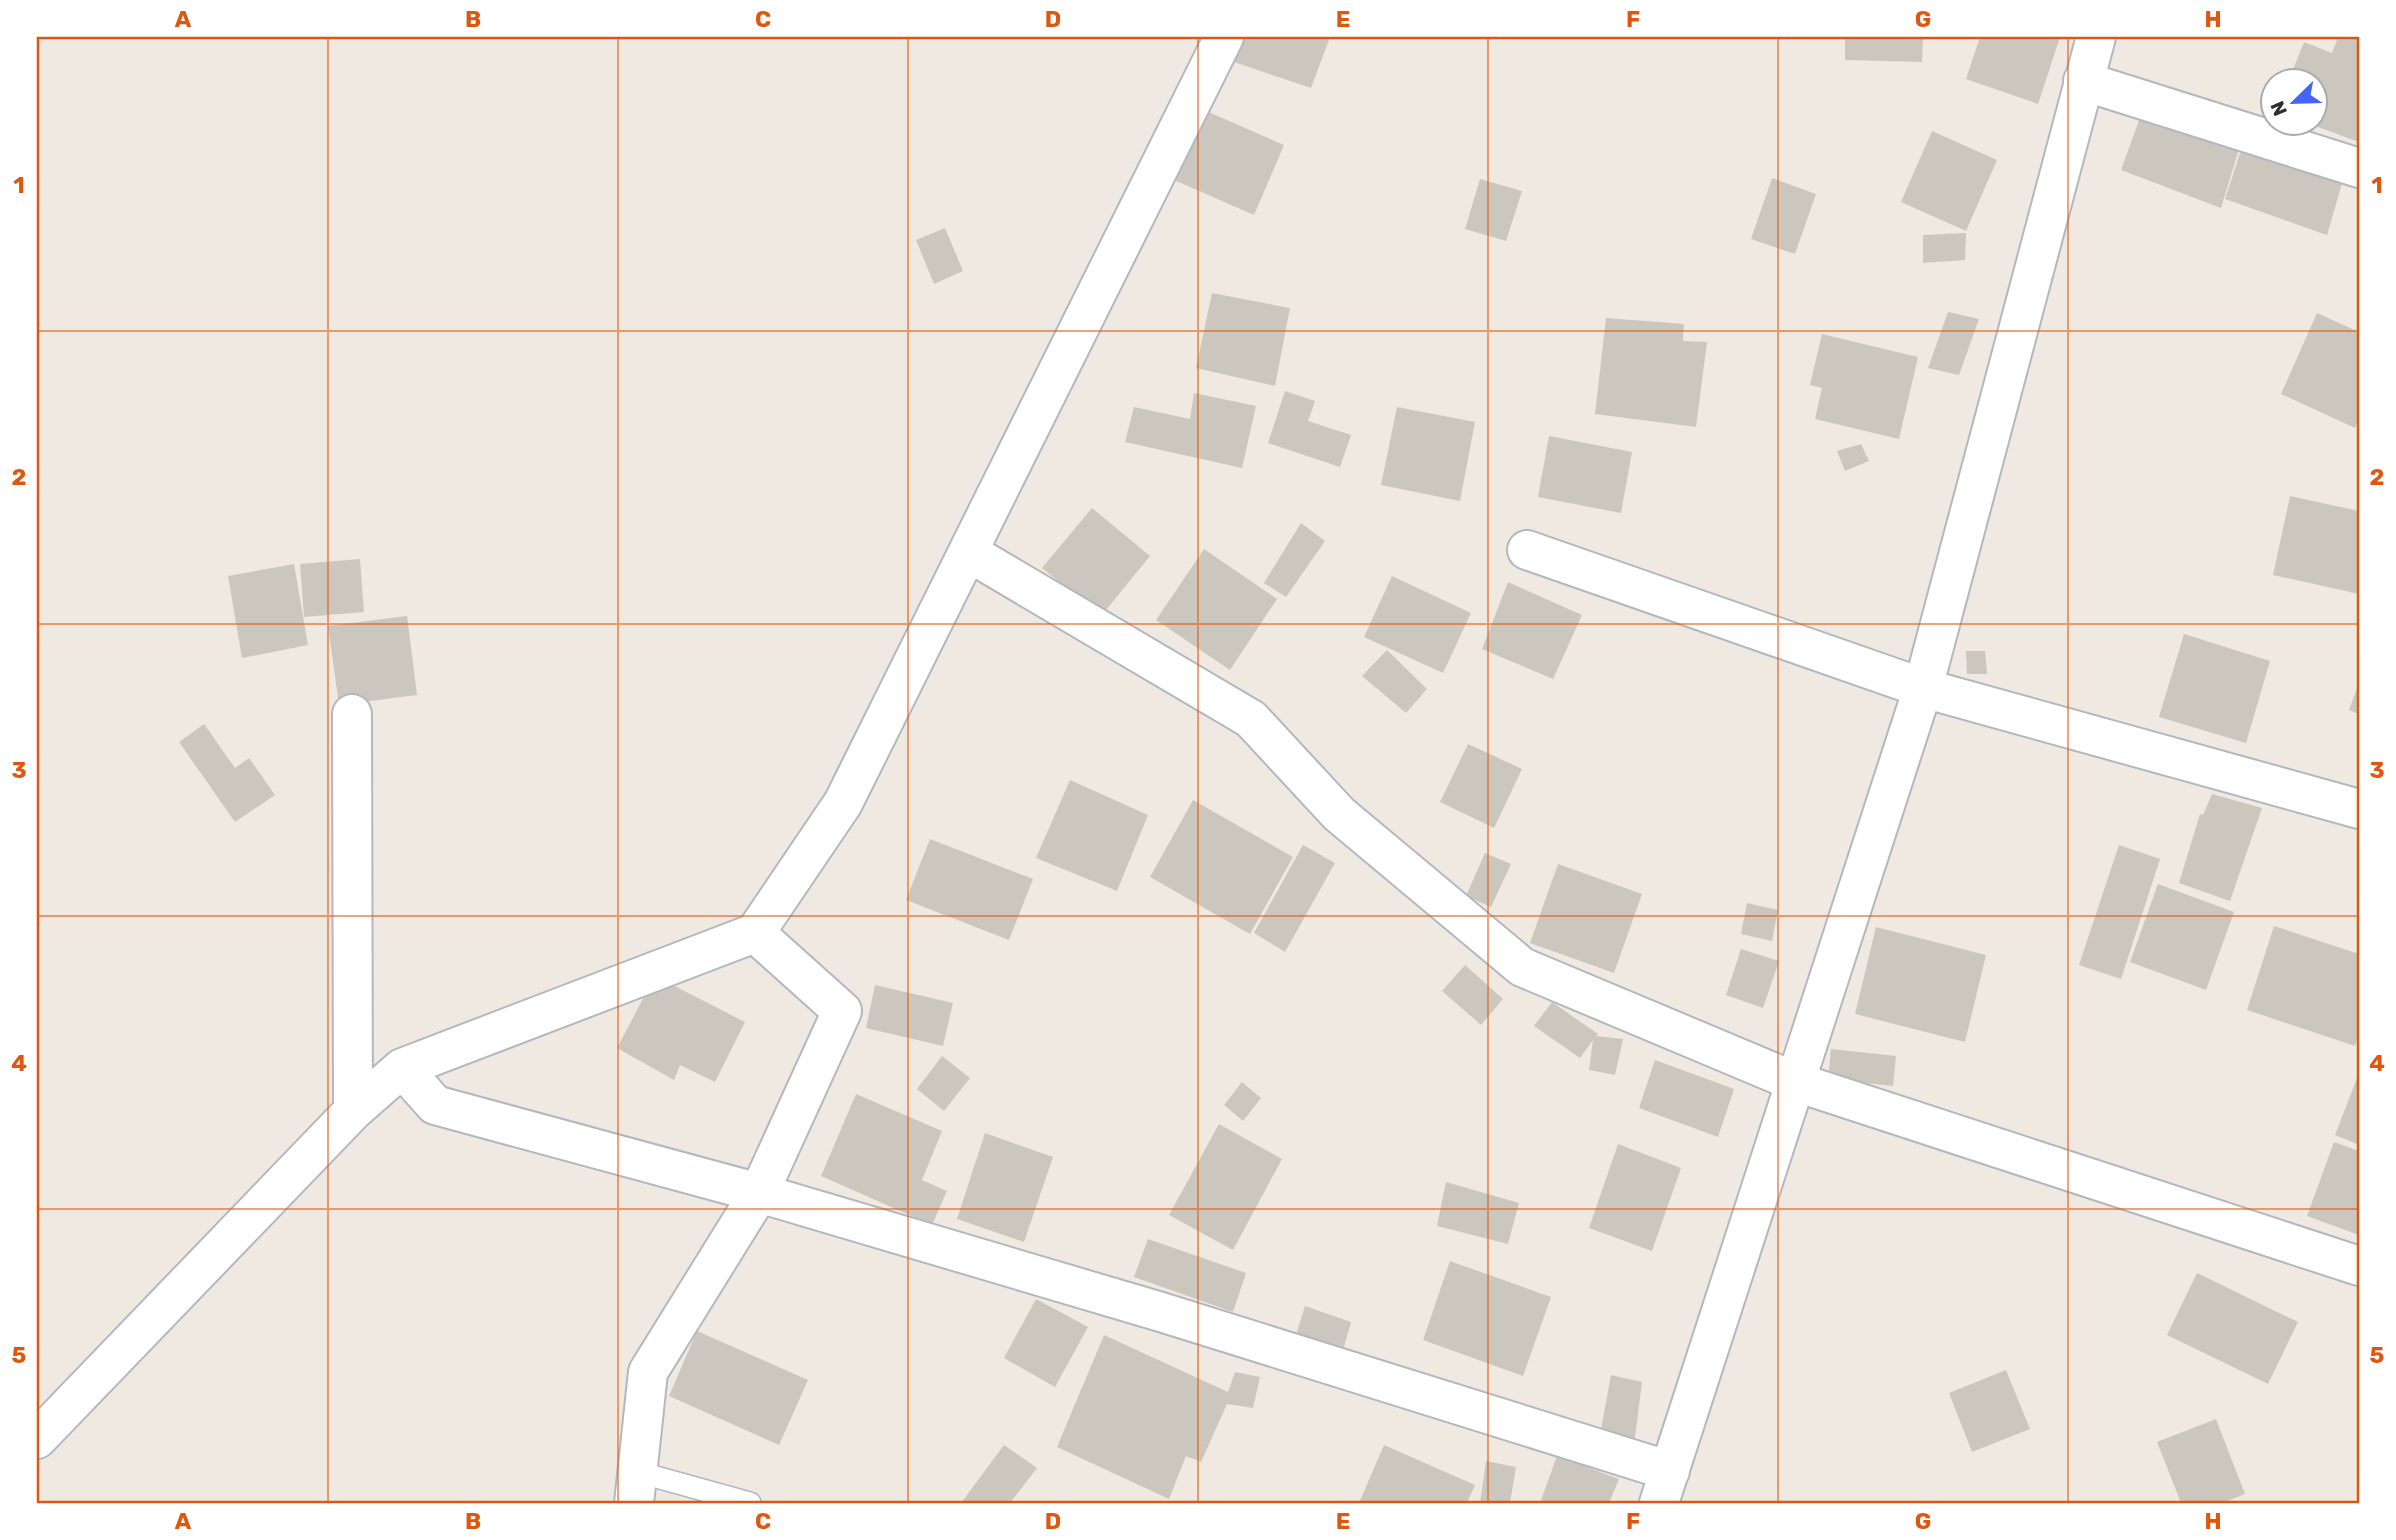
<svg xmlns="http://www.w3.org/2000/svg" width="2396" height="1540" viewBox="0 0 2396 1540" font-family="Rubik,sans-serif">
	<style>
		.building { fill: #cbc7bf }
		.lines { fill: none; stroke-linecap: round; stroke-linejoin: round }
		.service-casing { stroke: #b4b7c1; stroke-width: 24 }
		.minor-casing { stroke: #b4b7c1; stroke-width: 42 }
		.service { stroke: #fff; stroke-width: 21 }
		.minor { stroke: #fff; stroke-width: 38 }
		.grid { fill: none; stroke: #df570e; stroke-width: 2; stroke-opacity: 0.55 }
		.neatline { fill: none; stroke: #df570e; stroke-width: 2.5 }
		.grid-label { font-size: 23px; text-anchor: middle; font-weight: bold; fill: #df570e }
	</style>
	<rect width="100%" height="100%" fill="#efe9e1"/>
	<path class="building" d="M1236,37h94l-19,51 -83,-28z
		M1845,37h78l-1,25 -77,-2z
		M1980,37h80l-22,67 -72,-25z
		M2338,37h21v105l-52,-19 9,-1v-42h-27l15,-38 28,11z
		M1204,110l80,35 -30,70 -80,-35z
		M2141,115l98,34 -18,59 -100,-38z
		M1932,131l65,29 -31,71 -65,-29z
		M2242,147l101,33 -16,55 -102,-36z
		M1772,178l44,16 -21,60 -44,-15z
		M1480,179l42,12 -16,50 -41,-12z
		M945,228l18,43 -29,13 -18,-44z
		M1966,233l-1,27 -42,3v-28z
		M1212,293l78,15 -15,78 -79,-18z
		M1948,312l31,7 -20,56 -31,-7z
		M2317,313l42,19v86l-4,10 -74,-34z
		M1606,318l78,6 -1,17 24,1 -11,85 -101,-13z
		M1822,334l96,23 -19,82 -84,-20 7,-31 -12,-3z
		M1285,391l30,10 -7,20 43,14 -11,32 -72,-24z
		M1194,393l62,13 -14,62 -117,-26 9,-35 56,12z
		M1397,407l78,15 -15,79 -79,-16z
		M1549,436l83,16 -11,61 -83,-16z
		M1861,444l8,17 -24,10 -8,-20z
		M2290,496l69,15v83l-86,-19z
		M1092,508l58,48 -49,60 -59,-48z
		M1301,523l24,18 -39,56 -22,-14z
		M1204,549l73,50 -47,71 -74,-50z
		M360,559l4,53 -60,5 -4,-53z
		M294,564l14,81 -66,13 -14,-82z
		M1392,576l79,37 -28,60 -79,-36z
		M1508,582l74,33 -29,64 -71,-30z
		M407,616l10,79 -78,10 -11,-79z
		M2184,634l86,27 -24,82 -87,-26z
		M1387,650l40,39 -21,24 -44,-37z
		M1966,651h19l2,23h-20z
		M2359,683v31l-10,-4z
		M204,724l31,44 14,-10 26,37 -40,27 -56,-80z
		M1468,744l54,25 -28,59 -54,-26z
		M1070,780l78,35 -31,76 -81,-33z
		M2212,794l50,14 -32,93 -51,-18 21,-69 3,1z
		M1193,800l100,57 -43,77 -100,-57z
		M930,839l103,40 -24,61 -103,-40z
		M1303,845l32,18 -50,89 -31,-19z
		M2119,845l41,14 -39,120 -42,-14z
		M1485,853l26,11 -20,43 -25,-11z
		M1558,864l84,30 -28,79 -84,-30z
		M2158,884l76,28 -28,78 -76,-28z
		M1747,903l31,7 -6,31 -31,-7z
		M2274,926l85,28v79l-4,13 -108,-36z
		M1876,927l110,28 -21,87 -110,-28z
		M1741,949l38,12 -16,47 -37,-13z
		M1465,965l38,34 -22,26 -39,-34z
		M655,976l90,46 -30,60 -35,-17 -6,15 -57,-32z
		M875,985l78,18 -10,43 -77,-18z
		M1552,1002l46,32 -2,2 27,3 -8,36 -26,-5 4,-30 -13,18 -46,-32z
		M1831,1049l65,7 -3,30 -65,-7z
		M942,1056l28,22 -26,33 -27,-22z
		M1655,1060l79,29 -16,48 -79,-29z
		M2359,1073v72l-24,-10z
		M1242,1082l19,16 -18,23 -19,-16z
		M856,1094l86,37 -20,49 25,11 -15,34 -111,-49z
		M1219,1124l63,35 -49,91 -64,-35z
		M985,1133l68,24 -29,85 -67,-23z
		M2334,1142l25,9v84l-52,-19z
		M1618,1144l63,24 -29,83 -63,-23z
		M1446,1182l73,21 -11,41 -71,-18z
		M1148,1239l98,34 -13,39 -99,-35z
		M1450,1261l101,36 -28,79 -100,-36z
		M2197,1273l101,49 -30,62 -101,-49z
		M1036,1299l52,28 -33,60 -51,-29z
		M1305,1306l46,16 -9,32 -47,-16z
		M697,1331l111,49 -29,65 -110,-49z
		M1104,1335l124,57 7,-20 25,5 -7,31 -26,-4 -26,58 -15,-6 -17,43 -112,-52z
		M2006,1370l24,59 -58,23 -23,-59z
		M1611,1375l31,7 -8,63 -35,-5z
		M2216,1419l29,75 -23,9h-41l-24,-61z
		M1004,1445l33,23 -27,35h-49z
		M1384,1445l91,40 -8,18h-108z
		M1557,1456l62,23 -10,24h-69z
		M1486,1461l30,6 -6,36h-30z"/>
	<g class="lines">
		<defs>
			<path id="service" d="M638,1472l112,31"/>
			<path id="minor" d="M2083,81l276,87
				M1527,550l396,138 436,121
				M968,552l283,167 88,95 183,153 274,115 563,184
				M352,714l1,397
				M402,1068l33,37 324,88 402,119 509,159
				M37,1439l316,-328 49,-43 353,-135
				M634,1503l14,-131 111,-179 83,-182 -87,-78 88,-130 381,-766
				M1659,1503l264,-815 173,-651"/>
		</defs>
		<use href="#service" class="service-casing"/>
		<use href="#minor" class="minor-casing"/>
		<use href="#service" class="service"/>
		<use href="#minor" class="minor"/>
	</g>
	<path class="grid" d="M328,37v1466M618,37v1466M908,37v1466M1198,37v1466M1488,37v1466M1778,37v1466M2068,37v1466M37,331h2322M37,624h2322M37,916h2322M37,1209h2322"/>
	<rect width="2396" height="1540" fill="none" stroke="#ffffff" stroke-width="77"/>
	<g transform="translate(2294 102) rotate(247)"><circle r="33" fill="#ffffff" stroke="#ababab" stroke-width="2"/>
	<path d="M0-5L12 26L0 18L-12 26Z" fill="#4264fb"/>
	<text y="-10" font-size="19" font-weight="bold" text-anchor="middle" fill="#2e2e2e">N</text>
	</g>
	<rect x="38" y="38" width="2320" height="1464" class="neatline"/>
	<g class="grid-label">
		<text x="183" y="27">A</text>
		<text x="473" y="27">B</text>
		<text x="763" y="27">C</text>
		<text x="1053" y="27">D</text>
		<text x="1343" y="27">E</text>
		<text x="1633" y="27">F</text>
		<text x="1923" y="27">G</text>
		<text x="2213" y="27">H</text>
		<text x="19" y="193">1</text>
		<text x="2377" y="193">1</text>
		<text x="19" y="485">2</text>
		<text x="2377" y="485">2</text>
		<text x="19" y="778">3</text>
		<text x="2377" y="778">3</text>
		<text x="19" y="1071">4</text>
		<text x="2377" y="1071">4</text>
		<text x="19" y="1363">5</text>
		<text x="2377" y="1363">5</text>
		<text x="183" y="1529">A</text>
		<text x="473" y="1529">B</text>
		<text x="763" y="1529">C</text>
		<text x="1053" y="1529">D</text>
		<text x="1343" y="1529">E</text>
		<text x="1633" y="1529">F</text>
		<text x="1923" y="1529">G</text>
		<text x="2213" y="1529">H</text>
	</g>
</svg>
